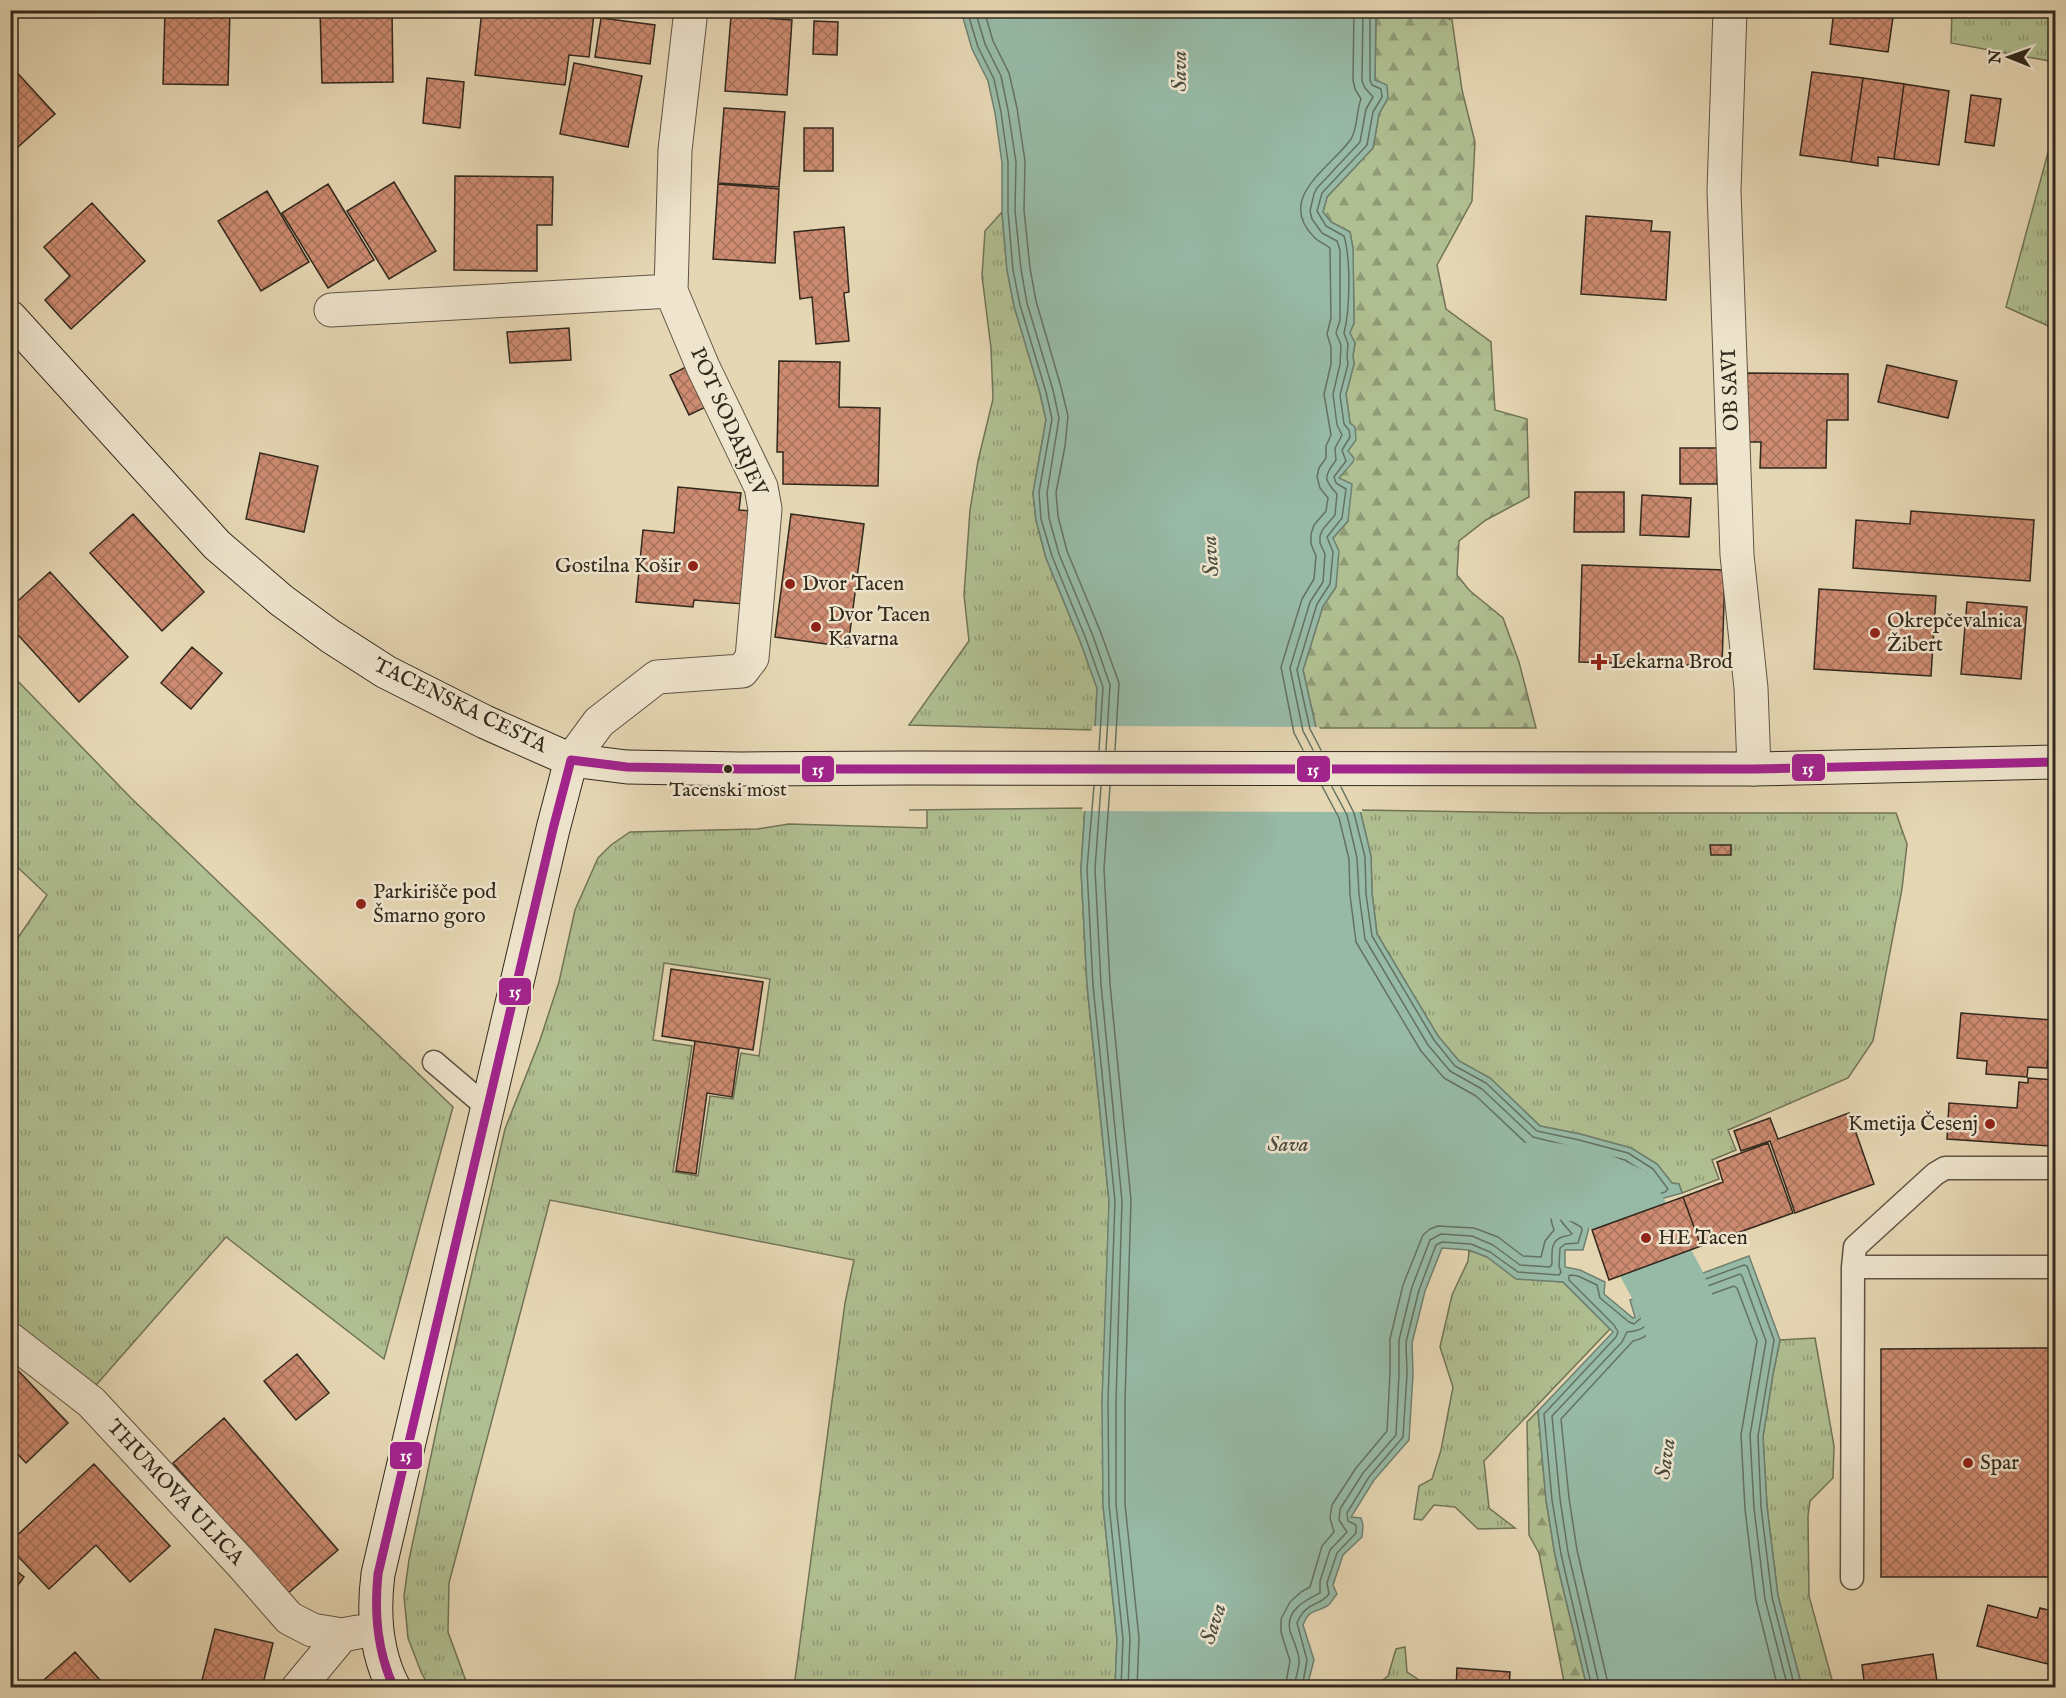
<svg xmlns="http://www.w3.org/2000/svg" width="2066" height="1698" viewBox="0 0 2066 1698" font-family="'IM FELL English',serif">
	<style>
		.grass { fill: url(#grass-tufts); stroke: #717457; stroke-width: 1.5; fill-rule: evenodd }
		.forest { fill: url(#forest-firs); stroke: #717457; stroke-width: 1.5 }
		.water { fill: #97baa7; stroke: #6f8070; stroke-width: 1.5 }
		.pier { fill: #e6d7b4 }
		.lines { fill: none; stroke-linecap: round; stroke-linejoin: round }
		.shore { stroke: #647262; stroke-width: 1.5 }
		.river { stroke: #97baa7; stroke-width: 75 }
		.building { fill: url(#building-cross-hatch); stroke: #32291d; stroke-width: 1.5 }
		.lane-casing { stroke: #5f5443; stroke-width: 25 }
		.street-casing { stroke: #5f5443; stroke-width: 35 }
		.secondary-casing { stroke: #32291d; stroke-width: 35 }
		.lane { stroke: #efe5ce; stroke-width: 22 }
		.street { stroke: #efe5ce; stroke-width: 33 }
		.secondary { stroke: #efe5ce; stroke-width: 33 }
		.bus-1-casing { stroke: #efe5ce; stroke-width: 14 }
		.bus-1 { stroke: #a2238e; stroke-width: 9 }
		.poi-dot { fill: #8f2418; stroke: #efe5ce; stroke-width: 2 }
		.bus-dot { fill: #32291d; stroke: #efe5ce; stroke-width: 2 }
		.labels { text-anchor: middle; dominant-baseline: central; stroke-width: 5; stroke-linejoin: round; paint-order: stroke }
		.bus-label { font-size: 20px; fill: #32291d; stroke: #efe5ce }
		.street-label { font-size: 21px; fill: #32291d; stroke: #efe5ce }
		.poi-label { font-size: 21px; fill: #32291d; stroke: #efe5ce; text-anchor: start }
		.water-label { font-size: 22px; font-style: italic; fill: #4b4d40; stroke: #efe5ce }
		.line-badge { stroke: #efe5ce; stroke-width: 2 }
		.badge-label { font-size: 16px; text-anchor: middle; font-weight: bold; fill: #fff }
	</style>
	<defs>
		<pattern id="grass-tufts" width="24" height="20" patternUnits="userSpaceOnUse" patternTransform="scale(1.5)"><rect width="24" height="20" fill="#b0bf91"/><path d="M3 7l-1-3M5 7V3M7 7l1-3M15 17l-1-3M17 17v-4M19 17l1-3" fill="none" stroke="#909b76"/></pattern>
		<pattern id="forest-firs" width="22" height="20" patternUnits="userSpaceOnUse" patternTransform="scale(1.5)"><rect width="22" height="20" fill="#b0bf91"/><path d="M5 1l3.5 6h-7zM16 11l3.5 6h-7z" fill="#909b76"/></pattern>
		<pattern id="building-cross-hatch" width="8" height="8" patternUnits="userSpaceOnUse" patternTransform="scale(1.5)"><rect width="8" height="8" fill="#cd8b71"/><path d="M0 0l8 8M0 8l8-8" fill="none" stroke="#a7725c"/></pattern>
	</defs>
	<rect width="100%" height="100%" fill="#e6d7b4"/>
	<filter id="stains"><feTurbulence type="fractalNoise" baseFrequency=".00333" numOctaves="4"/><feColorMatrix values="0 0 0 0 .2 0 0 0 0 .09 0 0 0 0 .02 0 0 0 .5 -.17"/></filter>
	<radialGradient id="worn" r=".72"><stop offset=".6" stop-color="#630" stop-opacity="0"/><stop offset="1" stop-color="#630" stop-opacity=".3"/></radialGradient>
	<path class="grass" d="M1952,11h103v51l-104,-19z
		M2055,127v202l-49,-22z
		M1002,212l5,58 7,36 26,87 6,27 -13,73 3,27 10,38 34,83 17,47 -2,42 -186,-5 60,-84 -5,-46 6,-85 8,-49 15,-62 -2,-51 -9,-72 3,-45z
		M10,673l121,125 322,309 -69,252 -158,-122 -136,155 -79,-71v-373l36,-53 -36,-34z
		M1085,808l-4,61 6,116 22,216 -6,304 14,134 -2,48h-321l51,-384 9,-43 -304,-60 -101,383 -1,49 18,49 5,6 -41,1 -9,-16 -13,-34 -4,-42 5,-36 35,-166 61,-265 35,-89 19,-58 16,-72 23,-52 13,-13 19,-13 127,-3 32,-5 138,4v-18h-18zM664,963l106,16 -11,77 -18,-3 -8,46 -23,-3 -12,80 -25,-4 19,-126 -39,-6z
		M1360,810l177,3h359l11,31 -5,45 -29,152 -25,37 -120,52 8,20 -24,10 7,19 -37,14 -3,-9 -7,-1 -15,-19 -26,-16 -51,-14 -40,-8 -50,-48 -31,-17 -21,-25 -61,-102 -5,-41 -1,-37z
		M1469,1250l18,7 29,21 47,4 47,47 -126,132 5,47 26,20 -37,1 -23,-22 -21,-2 -12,15 -8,-1 5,-33 13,-7 9,-29 12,-63 -13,-40 12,-52 16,-34z
		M1815,1338l19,108 -1,32 -23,23 -2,15 1,80 25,91h-32l-24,-91 -11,-89 -4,-70 10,-63 7,-34z
		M1405,1647l2,25 15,10v5h-48l14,-11 8,-27z"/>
	<path class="forest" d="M1376,11h53l23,9 10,70 13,52 -3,59 -35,64 9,44 45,33 4,68 32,9 2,78 -43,23 -27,21 -2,34 12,15 34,28 16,44 17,66h-220l-13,-58 20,-64 13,-19 -3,-49 15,-17 -9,-43 8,-27 3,-28 -4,-29 8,-30 -1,-8 2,-13 -6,-10 5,-10 -1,-75 -3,-16 -19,-10 -8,-10 4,-15 46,-49 6,-34 9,-16 -13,-18z
		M1538,1411l8,89 9,55 32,132h-22l-26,-134 -10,-18 -2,-113z"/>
	<path class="water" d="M961,11h415l-1,69 12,5 1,13 -9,16 -6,34 -46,49 -4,15 8,10 19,10 3,16 1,75 -4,10 5,10 -2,13 1,8 -8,30 4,29 5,4 1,13 -8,11 6,7 -1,4 -14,16 13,6 -4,37 -15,17 6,13 -3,36 -13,19 -20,64 13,58 44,82 11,46 1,37 5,41 61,102 21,25 31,17 50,48 40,8 51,14 26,16 15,19 7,1 3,9 -78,22 -31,-4 -1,6 18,7 -7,26h-18v17l15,3 25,12 -1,12 29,24 2,-1 -5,-17 119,-44 31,84 -7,34 -10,63 4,70 11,89 24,91h-215l-32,-132 -9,-55 -8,-89 75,-79 -50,-50 -47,-3 -29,-22 -18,-7 -27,-2 -17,43 -13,52 1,31 -4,66 -35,40 -23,37 10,1 2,7 -1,12 -19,18 -10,30 4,9c-3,3 -6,10 -10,12 -14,8 -17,2 -24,19l11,35 -7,27h-192l2,-48 -14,-134 -1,-104 7,-200 -22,-216 -6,-116 4,-61 10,-78 2,-42 -17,-47 -34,-83 -10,-38 -3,-27 13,-73 -6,-27 -26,-87 -7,-36 -5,-58v-49l-7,-50 -7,-32 -16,-32z"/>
	<path class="pier" d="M1092,726l227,1 44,85 -281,-1z"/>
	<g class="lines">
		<path class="shore" d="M967,10l11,37 16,32 7,33 7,50v50l5,58 7,35 26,87 6,27 -13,73 2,27 11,37 34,83 17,48 -4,63
			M975,10l10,34 16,32 7,34 8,52 -1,49 6,58 6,34 26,87 6,28 -12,75 2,25 10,36 34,82 17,49 -4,65
			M984,10l9,31 16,32 8,35 8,53 -1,49 6,58 6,33 25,86 7,29 -3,30 -9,47 2,23 9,35 34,82 18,50 -4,67
			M1303,750l-9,-17 -13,-66 21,-68 12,-20 2,-23 -5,-12v-10l3,-9 12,-14 2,-13 -8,-10 -3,-11 2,-9 7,-10v-12l5,-11 -7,-41 7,-30v-17l-4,-13 4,-16 -1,-70c-5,-4 -11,-6 -15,-10 -41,-40 16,-70 36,-99 7,-11 5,-28 10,-40l-6,-10 -2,-9 1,-70
			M1313,750l-10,-19 -13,-63 20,-66 13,-20 2,-28 -5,-11v-7l3,-7 12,-14 2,-21c-13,-14 -14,-17 -1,-34l-1,-12 7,-13 -5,-10 -4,-31 7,-30 1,-19 -5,-12 4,-13v-70l-3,-9 -15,-8 -10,-14 -2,-8 4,-17 3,-6 43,-46 6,-33 7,-12 -8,-9 -3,-7 1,-71
			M1321,750l-11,-21 -13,-59 20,-66 13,-20 3,-32 -6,-15 15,-19 4,-29 -10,-6 -2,-6 12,-16 -4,-11 8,-13 -1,-7 -5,-6 -4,-29 8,-31 -1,-8 1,-12 -4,-11c6,-23 7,-73 0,-97l-18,-10 -9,-15 5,-18 45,-48 6,-33 9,-15 -1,-8 -9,-4 -2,-5v-70
			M1094,786l-7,83 6,116 22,216 -7,200 1,104 14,134 -2,49
			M1101,786l-6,83 6,115 21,217 -6,200v103l14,134 -2,50
			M1110,786l-6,83 6,115 21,216 -6,201v103l14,134 -2,50
			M1285,1688l5,-27 -9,-29v-13l9,-17 11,-10 9,-5 12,-41 12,-14 -4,-14 2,-13 24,-37 31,-37 3,-57v-35l13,-54 20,-50 7,-6 8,-3 36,2 24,9 25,19 18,1 4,-16 9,-11c-8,-21 -1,-43 26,-41 7,0 16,4 23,3 11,-1 22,-6 32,-9l2,-3 -16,-12 -93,-23 -52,-49 -32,-18 -23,-27 -65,-109 -6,-47 -1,-36 -10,-41 -17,-32
			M1294,1688c1,-10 6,-20 5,-29 -1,-9 -6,-19 -9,-28 -5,-21 16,-31 30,-38v-12l10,-31 17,-18 -8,-12 1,-11 23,-36 33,-38 3,-61v-34l13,-53 18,-47 11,-6 31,2 21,9 27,20 30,2 2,-3c0,-10 -2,-23 10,-27 4,-1 7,-1 10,-3 -8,-11 -22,-18 -7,-33l14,-3 25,3 49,-13 2,-3 -8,-11 -22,-14 -92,-23 -51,-48 -32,-18 -22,-26 -63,-106 -6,-45 -2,-36 -10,-43 -15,-28
			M1302,1688l5,-28 -10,-37c10,-23 21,-15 32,-29l-2,-11 10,-30 19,-20v-8l-8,-4 -1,-8 22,-36 34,-40 4,-63 -1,-32 13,-52 17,-45 6,-3 29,2 19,8 28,20 41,3 2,-3 -2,-6 1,-18 5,-4 13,-1 4,-13 -1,-3 -14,-8 -1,-8 3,-4 11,-2 24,4 61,-17 3,-3 -15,-20 -25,-16 -49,-13 -42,-9 -51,-48 -31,-17 -21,-26 -62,-104 -6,-42 -1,-37 -11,-44 -13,-26
			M1592,1688l-31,-134 -9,-54 -8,-86 72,-77 2,-5 -4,-7 -45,-45v-4l2,-1 7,1 19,9 3,13 29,24 5,2 7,-6 -3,-12 2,-3 104,-38 3,1 27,74 -16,96 3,71 11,90 23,91
			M1600,1688l-32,-136 -8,-53 -8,-83 70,-74 5,-10c20,-2 20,-6 22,-24l91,-34 2,2 24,65 -16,94 4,73 11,91 23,89
			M1609,1688l-32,-138 -8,-52 -8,-79 72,-78c17,-4 22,-12 26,-28l75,-27 3,2 20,53 -16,94 4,74 11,91 22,88"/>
		<path class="river" d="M1531,1180h18l36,5 38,17 45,84 17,41 -8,58"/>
	</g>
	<path class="building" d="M165,10h65l-2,75 -65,-1z
		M320,10h72l1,72 -71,1z
		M482,10h78l34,4 -5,43 -20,-2 -4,30 -90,-10z
		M1834,10h60l-6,42 -58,-8z
		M731,16l61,4 -5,75 -62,-4z
		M601,18l54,7 -5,39 -55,-7z
		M814,21l24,1 -1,33 -24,-1z
		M574,63l68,13 -14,71 -68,-13z
		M10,65l45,49 -45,40z
		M1812,72l51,6 -12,84 -51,-7z
		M427,78l37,4 -4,46 -37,-5z
		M1863,78l41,6 -10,75 -16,-2v9l-27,-4z
		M1904,84l45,7 -10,74 -45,-6z
		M1971,95l30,4 -7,47 -29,-4z
		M724,108l61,4 -6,75 -61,-4z
		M804,128h29v43h-29z
		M455,176l98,1 -1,48h-15v46l-83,-1z
		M394,182l42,69 -47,28 -42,-68z
		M328,184l46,76 -46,28 -46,-75z
		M718,184l61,5 -4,74 -62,-4z
		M267,191l42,71 -48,29 -43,-70z
		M92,203l53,58 -74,68 -26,-29 25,-24 -26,-29z
		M1586,216l66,5 -1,10 19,1 -4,68 -85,-6z
		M844,227l5,65 -5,1 5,48 -33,3 -4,-47 -12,2 -6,-67z
		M569,328l2,32 -61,3 -3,-31z
		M779,361l61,1 -1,45 41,1 -2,78 -95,-2v-32h-6z
		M690,365l20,40 -21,10 -19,-40z
		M1887,365l70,16 -9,37 -70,-16z
		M1743,373l105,1v46h-21l-1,48h-66l1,-26h-18z
		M1680,448h38l-1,36h-37z
		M260,453l58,13 -14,66 -58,-13z
		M678,487l63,6 -2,17 12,1 -7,93 -50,-4 -1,7 -57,-5 7,-72 31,3z
		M1575,492h49v40h-50z
		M1642,495l49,3 -2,39 -49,-2z
		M1911,511l123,9 -4,61 -177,-13 3,-48 54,4z
		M133,514l71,78 -42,39 -72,-78z
		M791,514l73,10 -16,123 -73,-10z
		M1582,565l143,5 -3,96 -143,-4z
		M50,572l78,85 -49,45 -69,-76v-18z
		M1819,589l117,7 -5,80 -117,-7z
		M1967,602l60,5 -6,72 -60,-5z
		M192,647l30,26 -31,36 -30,-26z
		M1710,845h21v10h-20z
		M671,969l92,13 -10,68 -91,-14z
		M1961,1013l90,7 -4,48 -19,-1 -1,10 -41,-3 1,-13 -30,-3z
		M695,1041l44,7 -7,49 -25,-4 -11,81 -20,-3z
		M2028,1078l26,2 -5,66 -102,-7 2,-36 68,5 2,-26 9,1z
		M1849,1113l25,71 -79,29 -25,-72 -29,10 -7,-20 36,-13 8,21z
		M1768,1143l25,70 -92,33 -18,-49 40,-15 -6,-20z
		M1683,1197l18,49 -92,34 -17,-50z
		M2053,1348h3v229h-175v-228z
		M297,1354l32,39 -33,27 -32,-39z
		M10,1362l58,61 -42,40 -16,-17z
		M224,1418l114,132 -51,44 -114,-131z
		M94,1464l76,82 -40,36 -34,-37 -47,44 -39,-41v-6z
		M10,1566l14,11 -14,19z
		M1988,1605l49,13 3,-10 16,4v54l-79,-20z
		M215,1629l58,14 -11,45h-62z
		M75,1652l32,36h-72z
		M1933,1654l5,34h-73l-3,-23z
		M1457,1668l53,4 -1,16h-53z"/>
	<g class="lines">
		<defs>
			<path id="lane" d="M434,1062l54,46
				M2056,1168h-111l-10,6 -80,73 -2,20h203
				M1852,1578l1,-311"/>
			<path id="street" d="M1730,10l-6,181 13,364 14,133 3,81
				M331,310l340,-19
				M571,760l28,-38 58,-45 85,-6 10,-13 13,-149 -4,-22 -58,-120 -32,-76 4,-141 16,-140
				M10,1339l81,63 149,160 49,56 23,12 30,5
				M298,1688l44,-53 16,-3"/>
			<path id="secondary" d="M10,317l207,228 64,55 49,36 56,36 99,50 86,38 56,7 114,2 168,-1 845,1 302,-7
				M394,1688c-19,-36 -21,-75 -16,-114l175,-745 18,-69"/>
		</defs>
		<use href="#lane" class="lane-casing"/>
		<use href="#street" class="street-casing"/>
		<use href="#secondary" class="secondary-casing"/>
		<use href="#lane" class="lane"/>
		<use href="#street" class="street"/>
		<use href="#secondary" class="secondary"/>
		<defs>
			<path id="bus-1" d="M571,760l56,7 114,2h1013l302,-7
				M394,1688c-17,-37 -20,-74 -16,-114l175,-745 18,-69"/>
		</defs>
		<use href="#bus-1" class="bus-1-casing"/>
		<use href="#bus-1" class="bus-1"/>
	</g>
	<g class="poi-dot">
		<circle cx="693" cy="566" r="6"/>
		<circle cx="790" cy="584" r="6"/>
		<circle cx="816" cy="627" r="6"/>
		<circle cx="1875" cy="633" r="6"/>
		<path d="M1596 653h6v6h6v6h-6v6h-6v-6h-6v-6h6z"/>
		<circle cx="361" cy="904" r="6"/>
		<circle cx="1990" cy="1124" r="6"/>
		<circle cx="1646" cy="1238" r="6"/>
		<circle cx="1968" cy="1463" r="6"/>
	</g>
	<circle class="bus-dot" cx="728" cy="769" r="5"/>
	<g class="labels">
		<g class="bus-label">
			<text x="728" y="790">Tacenski most</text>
		</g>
		<g class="street-label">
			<text transform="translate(1731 390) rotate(-92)">OB SAVI</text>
			<text transform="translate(728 422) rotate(66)">POT SODARJEV</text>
			<text transform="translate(460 706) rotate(26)">TACENSKA CESTA</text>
			<text transform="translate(175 1493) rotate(47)">THUMOVA ULICA</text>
		</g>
		<g class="poi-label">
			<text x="681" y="566" text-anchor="end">Gostilna Košir</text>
			<text x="802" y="584">Dvor Tacen</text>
			<text x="828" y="615">Dvor Tacen<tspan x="828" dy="24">Kavarna</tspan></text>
			<text x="1887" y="621">Okrepčevalnica<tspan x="1887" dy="24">Žibert</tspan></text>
			<text x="1611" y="662">Lekarna Brod</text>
			<text x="373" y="892">Parkirišče pod<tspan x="373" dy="24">Šmarno goro</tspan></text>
			<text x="1978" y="1124" text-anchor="end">Kmetija Česenj</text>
			<text x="1658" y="1238">HE Tacen</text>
			<text x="1980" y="1463">Spar</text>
		</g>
		<g class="water-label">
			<text transform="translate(1180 71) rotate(-90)">Sava</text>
			<text transform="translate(1211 556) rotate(-94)">Sava</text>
			<text x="1288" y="1145">Sava</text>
			<text transform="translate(1666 1459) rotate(-82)">Sava</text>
			<text transform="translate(1214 1624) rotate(-72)">Sava</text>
		</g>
	</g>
	<g class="line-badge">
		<rect x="1791" y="753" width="35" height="29" rx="6" fill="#a2238e"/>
		<rect x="801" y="755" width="34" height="28" rx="6" fill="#a2238e"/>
		<rect x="1296" y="755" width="35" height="28" rx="6" fill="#a2238e"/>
		<rect x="498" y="977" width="34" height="29" rx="6" fill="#a2238e"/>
		<rect x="389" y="1441" width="34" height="29" rx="6" fill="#a2238e"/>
	</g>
	<g class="badge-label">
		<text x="1808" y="774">15</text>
		<text x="818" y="775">15</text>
		<text x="1313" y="775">15</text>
		<text x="515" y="997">15</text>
		<text x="406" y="1461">15</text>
	</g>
	<rect width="2066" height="1698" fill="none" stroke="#e6d7b4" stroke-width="36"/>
	<rect x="12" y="12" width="2042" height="1674" fill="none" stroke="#32291d" stroke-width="3"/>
	<rect x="18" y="18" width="2030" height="1662" fill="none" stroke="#32291d" stroke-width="1.5"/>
	<g transform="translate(2009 57) rotate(271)" stroke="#efe5ce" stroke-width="4.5" paint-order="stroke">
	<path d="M0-4.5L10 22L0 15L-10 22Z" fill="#32291d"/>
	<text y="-9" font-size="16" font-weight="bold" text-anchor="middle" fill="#32291d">N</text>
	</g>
	<rect width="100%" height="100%" filter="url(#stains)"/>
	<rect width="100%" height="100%" fill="url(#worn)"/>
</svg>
